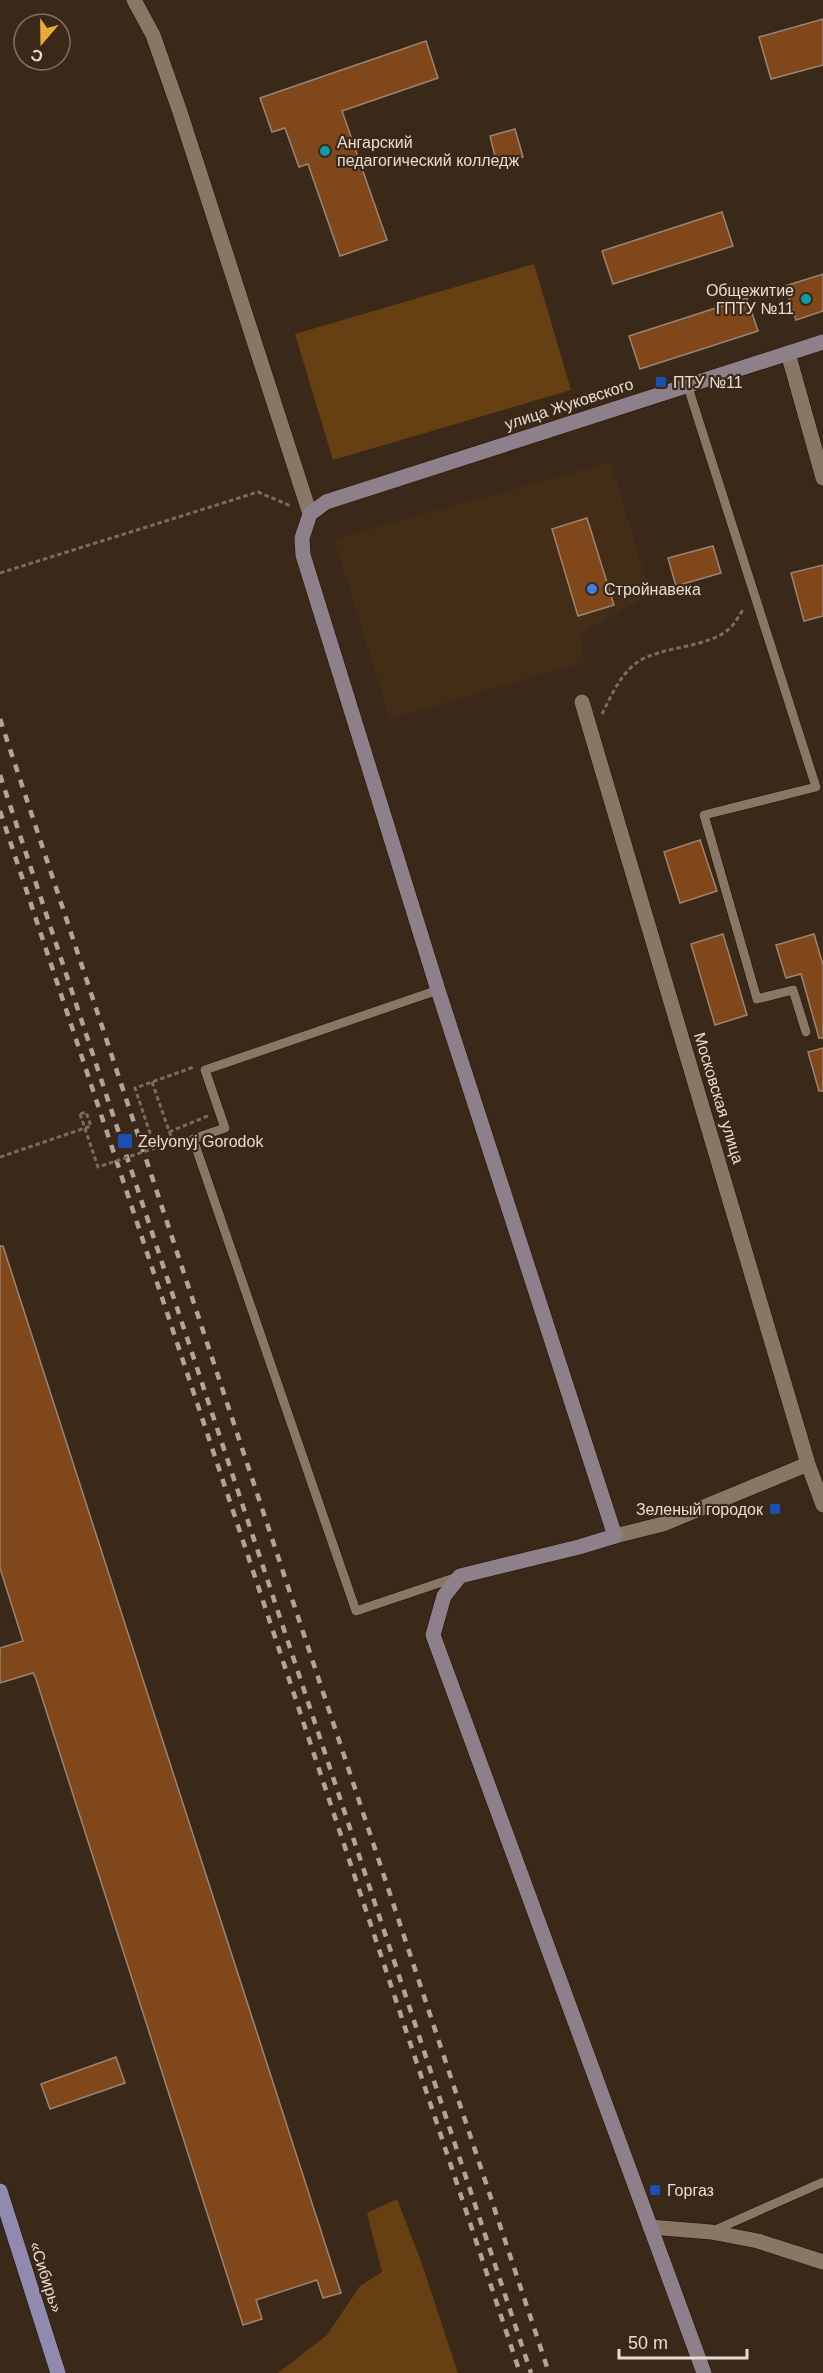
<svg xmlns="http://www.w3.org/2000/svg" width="823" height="2373" viewBox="0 0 823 2373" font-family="Helvetica,sans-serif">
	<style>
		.built { fill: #432d17 }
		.green { fill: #663f12 }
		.building { fill: #80471a; stroke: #9b8474; stroke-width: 1.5 }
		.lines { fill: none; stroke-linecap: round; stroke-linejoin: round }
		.lane-casing { stroke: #201103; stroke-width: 10 }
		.street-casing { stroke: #201103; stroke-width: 16 }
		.secondary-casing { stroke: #201103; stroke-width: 16 }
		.primary-casing { stroke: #201103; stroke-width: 16 }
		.path { stroke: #7b6c5f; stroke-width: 3; stroke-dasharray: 4.5 3; stroke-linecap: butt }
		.lane { stroke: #8a7664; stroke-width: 9 }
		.street { stroke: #8a7664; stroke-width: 15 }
		.secondary { stroke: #8d808a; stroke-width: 15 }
		.primary { stroke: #908ab0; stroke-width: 15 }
		.rail { stroke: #b1a498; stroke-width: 4.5; stroke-dasharray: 8 8; stroke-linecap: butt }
		.path-bridge { stroke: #7b6c5f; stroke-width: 3; stroke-dasharray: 4.5 3; stroke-linecap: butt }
		.culture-dot { fill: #0f9aa8; stroke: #3a2919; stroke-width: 2 }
		.transit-dot { fill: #1a4fb4; stroke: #3a2919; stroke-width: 2 }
		.shop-dot { fill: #3f7fe0; stroke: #3a2919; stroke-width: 2 }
		.labels { text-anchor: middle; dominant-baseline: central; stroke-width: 4.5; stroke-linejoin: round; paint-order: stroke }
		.poi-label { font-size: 16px; fill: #e8ddd3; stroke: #3a2919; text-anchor: start }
		.street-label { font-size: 16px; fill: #e8ddd3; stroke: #3a2919 }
	</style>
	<rect width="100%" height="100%" fill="#3a2919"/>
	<path class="built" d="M611,462l39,132 -70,40 4,28 -194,57 -56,-180z"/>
	<path class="green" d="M534,264l37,126 -238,70 -38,-126z
		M397,2199l24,62 37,112h-180l49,-38 33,-49 22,-14 -15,-59z"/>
	<path class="building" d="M823,19v46l-52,14 -12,-42z
		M426,41l12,37 -96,33 45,129 -47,16 -32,-92 -9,3 -14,-39 -13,4 -12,-34z
		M515,129l8,28 -26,7 -7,-28z
		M722,212l11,34 -120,38 -11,-33z
		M823,274v37l-27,9 -11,-34z
		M747,298l11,33 -118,38 -11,-33z
		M587,518l27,87 -36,11 -26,-87z
		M713,546l8,27 -45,13 -8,-28z
		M823,565v51l-19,5 -13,-48z
		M700,840l17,51 -37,12 -16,-51z
		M723,934l24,81 -32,10 -24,-81z
		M814,934l9,31v73h-4l-18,-64 -15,4 -10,-33z
		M823,1048v43h-4l-11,-39z
		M0,1246h3l338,1047 -18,5 -6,-18 -61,20 6,19 -19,6 -207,-646 -3,-6 -33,10v-35l23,-7 -23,-73z
		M116,2057l9,26 -75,26 -9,-25z"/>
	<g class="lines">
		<defs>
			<path id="lane" d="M687,384l129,403 -112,28 53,184 36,-9 13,42
				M438,990l-233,80 20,58 -32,11 163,472 101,-34
				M713,2231l110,-49"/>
			<path id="street" d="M134,0l19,35 27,77 130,402
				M788,353l35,125
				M582,702l226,762 15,41
				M615,1536l48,-12 145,-60
				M650,2227l61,5 47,9 65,21"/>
			<path id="secondary" d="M704,2373l-271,-738 11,-39 16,-20 119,-29 36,-11 -177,-546 -135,-435 -1,-17 8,-24 16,-12 497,-160"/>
			<path id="primary" d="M0,2191l58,182"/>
		</defs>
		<use href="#lane" class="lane-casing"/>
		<use href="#street" class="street-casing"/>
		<use href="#secondary" class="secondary-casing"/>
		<use href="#primary" class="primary-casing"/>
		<path class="path" d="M0,573l258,-81 33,14
			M602,714c9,-18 17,-37 33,-50 24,-19 75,-15 96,-37 5,-5 9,-13 13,-19
			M152,1082l22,63 9,-2
			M169,1132l41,-17
			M155,1148l-20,-60 59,-21
			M0,1157l91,-31 -5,-14 -6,2"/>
		<use href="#lane" class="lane"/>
		<use href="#street" class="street"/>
		<use href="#secondary" class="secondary"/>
		<use href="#primary" class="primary"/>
		<path class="rail" d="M0,719l549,1654
			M0,775l531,1598
			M0,811l520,1562"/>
		<path class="path-bridge" d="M80,1114l18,53 57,-19"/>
	</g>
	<g class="culture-dot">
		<circle cx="325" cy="151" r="6"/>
		<circle cx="806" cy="299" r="6"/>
	</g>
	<g class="transit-dot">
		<rect x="655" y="376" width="12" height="12" rx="3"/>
		<rect x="117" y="1133" width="16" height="16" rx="3"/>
		<rect x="769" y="1503" width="12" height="12" rx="3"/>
		<rect x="649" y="2184" width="12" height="12" rx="3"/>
	</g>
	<circle class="shop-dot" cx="592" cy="589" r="6"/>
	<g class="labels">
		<g class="poi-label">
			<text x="337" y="142">Ангарский<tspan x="337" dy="18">педагогический колледж</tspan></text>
			<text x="794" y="290" text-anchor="end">Общежитие<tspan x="794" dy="18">ГПТУ №11</tspan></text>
			<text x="673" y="382">ПТУ №11</text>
			<text x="604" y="589">Стройнавека</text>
			<text x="138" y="1141">Zelyonyj Gorodok</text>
			<text x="763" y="1509" text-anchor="end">Зеленый городок</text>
			<text x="667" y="2190">Горгаз</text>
		</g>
		<g class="street-label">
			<text transform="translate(569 404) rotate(-18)">улица Жуковского</text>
			<text transform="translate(719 1098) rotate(73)">Московская улица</text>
			<text transform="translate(46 2277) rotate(72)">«Сибирь»</text>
		</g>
	</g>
	<g transform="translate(42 42) rotate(200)"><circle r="28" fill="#3a2919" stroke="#807163" stroke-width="1.5"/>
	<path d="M0-4.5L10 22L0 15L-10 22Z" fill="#e8ab37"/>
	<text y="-9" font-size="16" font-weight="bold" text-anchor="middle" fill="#e8ddd3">С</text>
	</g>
	<path d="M619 2349v9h128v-9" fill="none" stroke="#e8ddd3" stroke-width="3"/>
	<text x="628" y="2349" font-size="18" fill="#e8ddd3" stroke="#3a2919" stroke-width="4.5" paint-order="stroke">50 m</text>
</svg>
